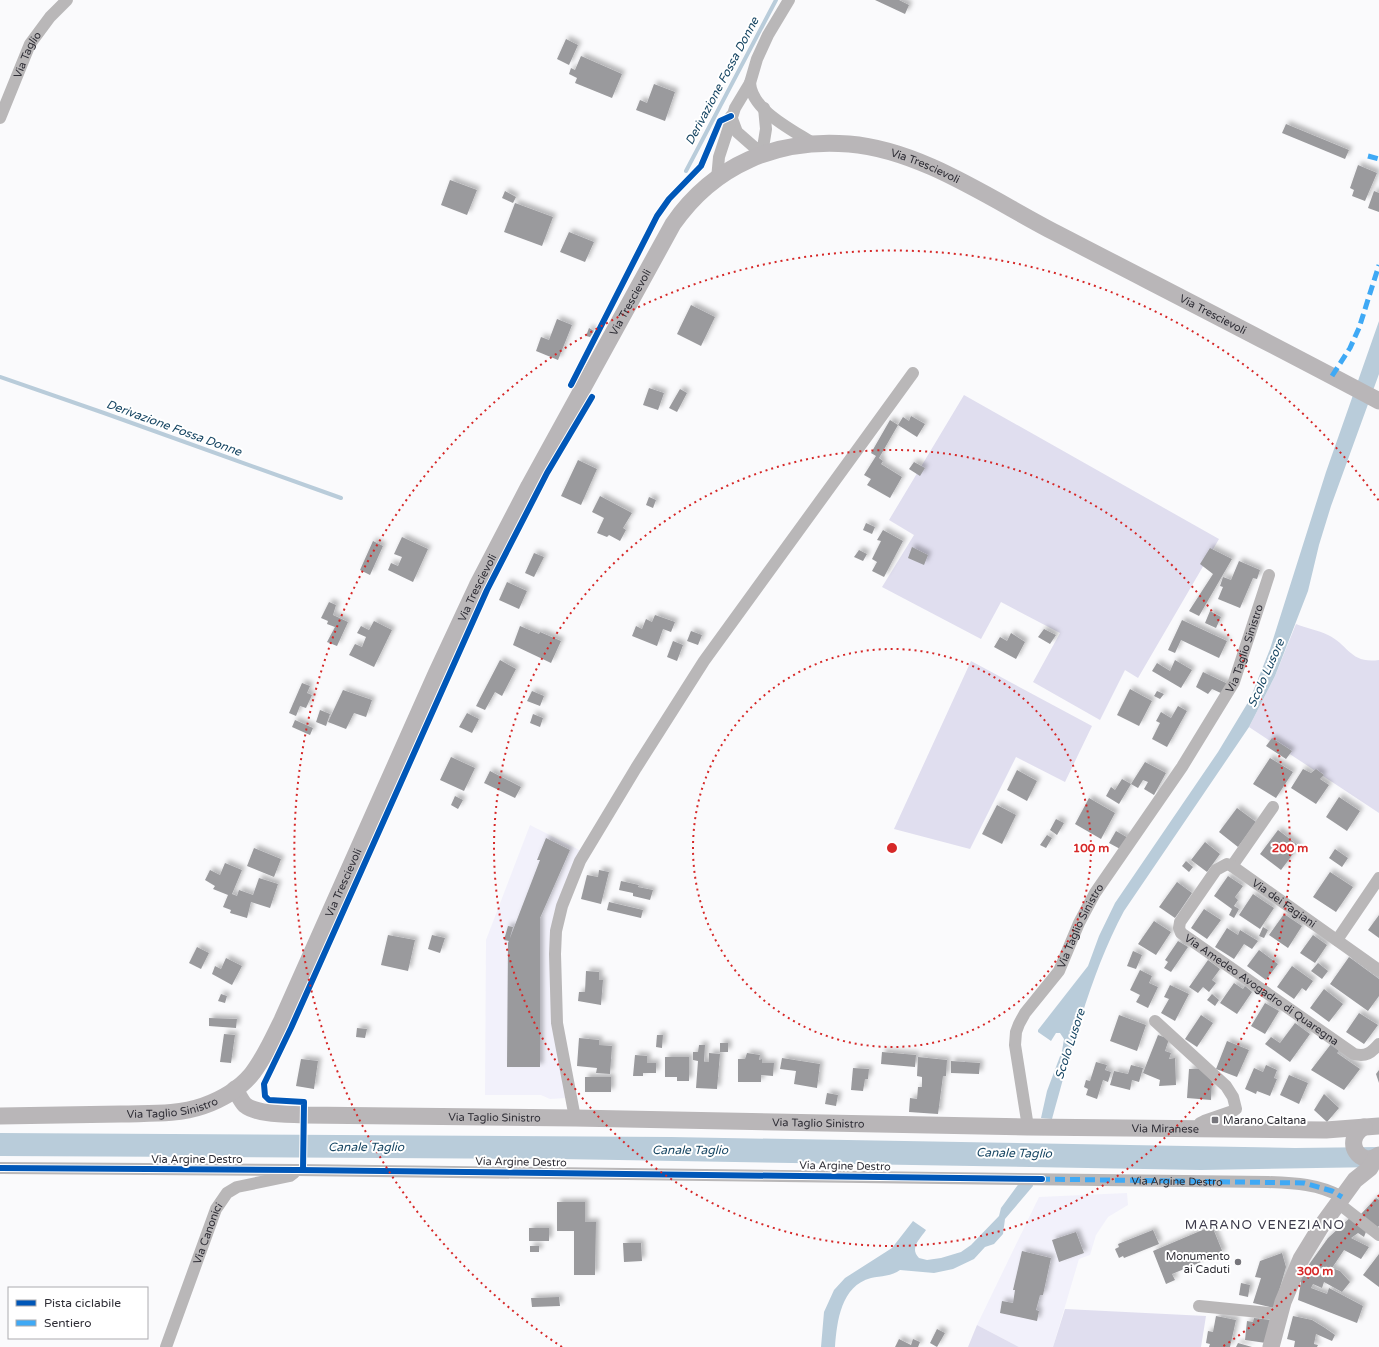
<svg xmlns="http://www.w3.org/2000/svg" width="1379" height="1347" viewBox="0 0 1379 1347" font-family="'Varela Round',sans-serif">
	<style>
		.built { fill: #f2f1fb }
		.green { fill: #e0deef }
		.water { fill: #b9ccda }
		.lines { fill: none; stroke-linecap: round; stroke-linejoin: round }
		.stream { stroke: #b9ccda; stroke-width: 4 }
		.building { fill: #9a9a9d; filter: url(#shadow) }
		.minor { stroke: #b9b7b8; stroke-width: 12 }
		.secondary { stroke: #b9b6b8; stroke-width: 17 }
		.quiet { stroke: #3fa9f5; stroke-width: 5; stroke-dasharray: 10 5; stroke-linecap: butt }
		.cycleway-casing { stroke: #fff; stroke-width: 8 }
		.cycleway { stroke: #0057b8; stroke-width: 6 }
		.ring { fill: none; stroke: #d62828; stroke-width: 2; stroke-dasharray: 2 4 }
		.poi-dot { fill: #76757b; stroke: #fff; stroke-width: 1.5 }
		.labels { text-anchor: middle; dominant-baseline: central; stroke-width: 4; stroke-linejoin: round; paint-order: stroke }
		.street-label { font-size: 11px; fill: #2f2e36; stroke: #fff }
		.poi-label { font-size: 11px; fill: #2f2e36; stroke: #fff; text-anchor: start }
		.water-label { font-size: 12px; font-style: italic; fill: #174663; stroke: #fff }
		.quarter-label { font-size: 13px; letter-spacing: 1px; fill: #3c3a4a; stroke: #fff }
		.centre { fill: #d62828; stroke: #fff; stroke-width: 2 }
		.ring-label { font-size: 12px; text-anchor: middle; font-weight: bold; fill: #d62828; stroke: #fff; stroke-width: 4; stroke-linejoin: round; paint-order: stroke }
	</style>
	<defs>
		<filter id="shadow"><feDropShadow dx="3.5" dy="-3.5" stdDeviation="2" flood-color="#0004"/></filter>
	</defs>
	<rect width="100%" height="100%" fill="#fafafc"/>
	<path class="built" d="M530,825l51,26 -11,21 -16,41 -4,51 17,134 -17,1 -9,-4h-56l1,-155z
		M1127,1193l1,12 -20,12 -12,18 -6,20 -11,4 -26,88h-34l-42,-22 62,-128z"/>
	<path class="green" d="M964,395l255,144 -81,139 -13,-8 -25,50 -67,-38 27,-49 -59,-31 -20,37 -99,-52 32,-52 -25,-15z
		M1296,624c10,4 22,6 32,11 21,10 22,29 51,25v153l-130,-86 26,-51z
		M971,661l121,65 -27,56 -49,-25 -46,92 -76,-20z
		M1065,1309l141,7 -5,31h-148z
		M977,1325l42,22h-51z"/>
	<path class="water" d="M1379,321v53l-48,132 -12,39 -11,46 -33,85 -26,51 -125,184c-33,61 -53,140 -72,208l-11,-1 6,-27 15,-40 2,-12 -4,-6h-4l-5,8 -13,-9v-2l50,-64 11,-30 16,-33 103,-151 32,-53 20,-50 56,-177z
		M0,1133l671,4 624,11 84,-1v20l-178,3 -641,-11 -560,-3z
		M1020,1182h12l1,4 -28,33 -2,15 -9,10 -9,3 -11,12 -21,10 -19,4 -34,-3c-8,6 -19,6 -29,8 -30,8 -34,43 -36,69h-14l3,-35 10,-22 11,-12 47,-30 21,-27 13,9c-6,9 -17,18 -7,28l8,2 14,-2 20,-6 10,-7 28,-29 2,-8z"/>
	<g class="lines">
		<path class="stream" d="M686,171l90,-171
			M0,377l104,36 237,85"/>
	</g>
	<path class="building" d="M875,0h24l10,5 -4,9z
		M566,39l12,6 -9,20 -12,-6z
		M581,56l41,18 -10,24 -37,-15 2,-5 -8,-4 2,-6 4,2z
		M654,84l21,8 -10,29 -29,-11 4,-10 7,3z
		M1286,124l63,26 -4,9 -63,-26z
		M1358,165l19,8 -12,28 -13,-5 2,-6 -4,-2z
		M450,180l27,10 -10,25 -26,-10z
		M505,191l11,6 -3,6 -11,-5z
		M1374,191l5,2v19l-11,-4z
		M515,203l38,14 -11,29 -38,-14z
		M569,232l25,10 -9,20 -25,-10z
		M691,305l24,12 -14,29 -24,-12z
		M557,319l15,6 -14,35 -22,-9 5,-14 8,3z
		M589,328l5,3 -4,6 -4,-1z
		M649,388l15,5 -6,17 -15,-5z
		M680,389l7,4 -10,19 -8,-4z
		M911,416l14,8 -8,13 -19,-12 5,-8 6,4z
		M890,420l8,5 -19,33 4,3 -2,3 21,13 -12,21 -23,-13 4,-6 -7,-4 12,-19 -5,-3z
		M578,460l19,9 -16,36 -20,-9z
		M914,462l11,6 -5,8 -11,-7z
		M600,496l32,17 -9,15 3,2 -6,11 -11,-6 -2,2 -10,-4 7,-15 -12,-6z
		M649,497l7,3 -3,8 -7,-3z
		M866,523l9,4 -3,7 -9,-4z
		M883,530l20,11 -19,36 -12,-6 5,-9 -5,-3 9,-18 -4,-1z
		M402,537l26,12 -15,33 -25,-12 3,-7 7,3 4,-9 -8,-3z
		M373,541l10,5 -13,29 -10,-5z
		M912,547l16,8 -4,10 -16,-7z
		M1210,548l22,11 -33,57 -10,-5 24,-37 -13,-10z
		M859,550l8,4 -4,7 -9,-4z
		M534,553l10,4 -10,20 -9,-4z
		M1239,561l21,9 -3,9 -4,-1 -13,30 -22,-9 5,-12 -3,-1 3,-9 8,3z
		M507,582l20,9 -8,18 -20,-9z
		M329,602l7,3 -3,10 15,7 -11,24 -10,-4 8,-15 -8,-3 1,-3 -7,-3z
		M1210,611l11,6 -5,11 -11,-5z
		M655,615l20,7 -4,10 -8,-3 -6,17 -25,-10 4,-10 6,3 4,-10 6,3z
		M1182,620l45,21 -8,17 -38,-18 -6,13 -7,-3z
		M374,621l18,9 -18,37 -25,-12 6,-11 7,3 4,-10 -9,-4 4,-7 8,4z
		M520,626l19,8 1,-2 21,9 -10,22 -38,-18z
		M1044,629l12,6 -6,9 -12,-7z
		M691,631l11,4 -4,10 -11,-4z
		M1011,633l14,9 -9,17 -22,-12 6,-10 7,4z
		M673,641l10,4 -6,16 -10,-4z
		M500,660l16,9 -14,27 -7,-4 -10,18 -9,-4z
		M1175,660l17,10 -11,18 -29,-17 5,-8 13,8z
		M1203,672l25,12 -5,10 -11,-5 -4,5 -12,-7z
		M302,683l8,3 -3,7 5,2 -6,13 -6,-2 -4,10 -7,-3z
		M1130,689l22,12 -13,25 -22,-11z
		M343,690l29,10 -6,17 -12,-4 -8,16 -18,-7z
		M532,691l12,5 -4,10 -13,-5z
		M1157,691l7,3 -4,5 -6,-3z
		M1178,706l9,5 -20,36 -15,-8 8,-16 -4,-2 5,-9 10,6z
		M320,710l10,4 -4,12 -10,-4z
		M467,713l12,6 -7,14 -13,-6z
		M533,714l10,4 -3,9 -10,-4z
		M295,720l18,8 -3,7 -18,-8z
		M1272,738l20,13 -6,8 -20,-13z
		M451,757l24,11 -11,23 -24,-11z
		M1270,758l23,14 -17,26 -23,-14z
		M1145,762l21,11 -12,22 -10,-6 4,-7 -5,-2 -5,8 -7,-4z
		M1303,769l8,4 5,-4 8,6 -4,4 9,6 -13,19 -25,-16z
		M1017,770l20,11 -10,20 -20,-11z
		M490,771l31,16 -6,11 -31,-15z
		M1122,779l9,5 -12,20 -13,-8 5,-9 4,3z
		M455,796l8,4 -5,9 -7,-4z
		M1339,797l21,14 -13,20 -21,-14z
		M1089,798l26,15 -14,26 -26,-15z
		M997,805l19,10 -14,29 -20,-10z
		M1237,808l19,14 -18,25 -19,-15z
		M1056,819l8,4 -7,12 -7,-5z
		M1278,830l21,16 -18,24 -21,-16z
		M1116,831l14,8 -8,11 -13,-7z
		M1047,835l5,3 -6,10 -6,-3z
		M546,838l24,12 -30,68v149h-33l1,-124 32,-83h-3z
		M1205,842l15,12 -13,18 -16,-12z
		M254,848l27,11 -7,18 -27,-11z
		M1335,849l13,9 -6,9 -13,-9z
		M1186,861l7,6 -4,5 -7,-6z
		M225,863l17,7 -10,24 5,2 2,-6 14,5 6,-17 19,6 -8,24 -19,-6 -4,16 -17,-5 1,-3 -8,-3 5,-12 -15,-6 2,-3 -10,-6 5,-10 10,5z
		M599,870l10,2 -8,32 -20,-5 6,-24 11,2z
		M1330,872l23,15 -17,25 -23,-15z
		M1228,876l15,10 -8,11 3,3 -4,6 5,3 -5,9 -5,-3 3,-6 -18,-13z
		M621,881l18,4 -1,2 15,3 -3,10 -17,-4v-3l-14,-3z
		M1177,882l15,11 -17,25 -16,-11z
		M1253,894l21,14 -14,21 -21,-14z
		M609,902l34,8 -2,8 -34,-8z
		M1204,909l17,11 -14,19 -16,-11z
		M1284,914l18,12 -14,22 -19,-13z
		M1379,915v23l-11,-8z
		M1154,921l17,11 -15,23 -18,-11z
		M508,926l5,1 -4,14 -5,-1z
		M1263,927l5,3 -4,8 -5,-2z
		M1227,928l11,7 2,-5 18,11 -6,8 -8,-5 -10,15 -19,-12z
		M388,935l27,5 -7,31 -27,-6z
		M432,935l13,3 -5,15 -12,-4z
		M1313,935l14,10 -12,18 -15,-10z
		M1178,941l10,6 -17,25 -7,-4 4,-6 -3,-2z
		M197,947l12,6 -8,16 -12,-6z
		M1259,950l19,14 -12,16 -19,-14z
		M1133,951l9,4 -6,14 -9,-3z
		M1349,957l30,22v17l-11,15 -38,-27z
		M226,958l16,8 -10,19 -20,-11 3,-8 6,3z
		M1208,960l12,9 -8,11 4,3 -7,9 -6,-5 -5,6 -9,-6z
		M1318,963l10,8 -6,8 -11,-8z
		M1292,966l21,15 -7,10 -4,-3 -8,11 -17,-12z
		M1140,970l12,6 -3,7 9,4 -10,21 -12,-6 4,-7 -10,-5z
		M586,971l13,1v8h4l-2,25 -23,-4 1,-9h6z
		M1234,983l9,6 2,-3 7,6 -15,22 -17,-11z
		M1170,985l19,9 -14,27 -14,-8 8,-14 -5,-2z
		M1324,989l19,15 -14,18 -19,-14z
		M221,994l6,2 -2,7 -7,-2z
		M1212,994l7,6 -4,6 -8,-6z
		M1265,1003l14,8 -14,23 -14,-8z
		M1359,1013l19,12 -14,19 -18,-12z
		M1119,1015l27,10 -9,26 -27,-10z
		M1201,1015l12,8 -16,24 -12,-8z
		M209,1018l28,1 -1,9 -27,-2z
		M1295,1023l15,11 -20,28 -25,-18 6,-7 9,6z
		M357,1028l10,1 -2,9 -9,-1z
		M224,1034l11,1 -4,28 -11,-1z
		M657,1035h6l-1,13 -6,-1z
		M1158,1035l11,4 -4,12 6,2 -2,6 6,-1 1,27 -17,1 1,-6 -17,-7z
		M579,1038l20,2v5l13,1 -2,28 -14,-1 1,-5 -20,-2z
		M1227,1041l22,9 -12,27 -21,-8z
		M720,1043h8v9h-8z
		M1331,1044l8,7 -2,2 23,16 -16,21 -33,-20z
		M699,1045h6l-1,17h5v-9l11,1 -3,35 -21,-1 2,-27 -5,-1v-8h5z
		M882,1052l34,3 -1,12 -34,-3z
		M747,1053l13,2 -1,5 3,-1v4h12l-1,13 -12,-1v7h-23v-23h7z
		M635,1055l12,1v7h9v10h-13v3h-10z
		M665,1057h24v24h-12v-4h-12z
		M918,1057l29,3 -1,16h-3l-5,38 -29,-2 1,-14 7,1 1,-12h4v-10l-5,-1z
		M782,1058l38,6 -3,24 -23,-4 2,-13 -16,-2z
		M301,1059l17,2 -4,28 -18,-3z
		M951,1061l29,2 -1,11 -28,-1z
		M1096,1062l11,3 -2,5 6,2 -3,10 -5,-2 -6,19 -11,-4 2,-6 -4,-2 2,-7 4,1z
		M1131,1065l12,3 -4,14 -7,-2 -2,10 -20,-5 4,-14 14,3z
		M1266,1065l11,5 -3,8 3,1 -7,17 -13,-5 -1,3 -11,-5 9,-21 9,4z
		M853,1068l16,1 -1,10h-3l-2,12 -12,-1z
		M1189,1069h11l12,12 -1,19 -24,-2z
		M1379,1070v13l-3,-9z
		M1289,1075l19,8 -9,21 -19,-9z
		M585,1077h26v15h-26z
		M827,1093l11,2 -2,11 -11,-2z
		M1324,1094l15,14 -12,14 -13,-12z
		M1376,1198l3,2v26l-2,2 -16,-14z
		M557,1202h28v20h11l-1,53h-21v-44h-17z
		M1352,1216l15,13 -3,8 -6,-4 -7,5 18,9 -8,12 -17,-9 -12,18 8,3 10,11 -8,10 -18,-10 -2,6 -9,-4 -2,4 16,6 2,-6 34,18 -6,17 -59,-23 3,-18 -2,-1 1,-4 28,-39z
		M1212,1226l11,27 -51,21 3,6 -9,4 -13,-33z
		M529,1228h20v13h-20z
		M1153,1230l6,14 -35,14 -1,-2 -4,2 -4,-9 4,-2 -1,-3z
		M1076,1232l8,21 -25,9 -7,-22z
		M623,1243h18l1,18 -18,1z
		M530,1246h9v6h-9z
		M1022,1251l29,7 -8,37h-3l-4,15 3,1 -2,10 -37,-8 2,-12 11,2 2,-13h-2z
		M1282,1253l4,14 -12,41 -21,-5 8,-25 -6,-1 5,-16z
		M1379,1254v33l-16,-12z
		M1241,1283l9,2 -2,12 -9,-2z
		M559,1297l1,9 -28,1 -1,-9z
		M1216,1316l20,4 -6,27h-21l1,-3 -4,-1 2,-12 5,1z
		M1293,1316l19,4 13,8 10,7 -3,6 -16,-7 -2,10 4,1 -1,2h-23l1,-6 -8,-2z
		M1254,1318l16,2 -4,23 -21,-3 2,-19 6,1z
		M937,1329l8,4 -8,14 -7,-4z
		M899,1339l12,6 2,-6 7,3 -2,5h-23z
		M1238,1343l14,4h-16z"/>
	<g class="lines">
		<g class="minor">
			<path d="M750,83c2,28 43,47 64,61"/>
			<path d="M731,116l6,16 25,22 4,-25 -2,-21"/>
			<path id="s1" d="M0,118l30,-74 20,-27 17,-17"/>
			<path d="M717,179l2,-22 16,-49 15,-25 7,-24 11,-24 21,-35"/>
			<path id="s2" d="M1273,807l-41,59 -5,-2 -11,6 -36,52 -1,6 2,5 173,121c12,3 17,-1 25,-10"/>
			<path id="s3" d="M1232,866l147,104"/>
			<path d="M1337,940l42,-62"/>
			<path d="M1155,1021l71,65 7,11 3,12 -3,2 -29,10 -4,2v5"/>
			<path d="M575,1118l-18,-95 -2,-69 1,-23 6,-25 18,-45 56,-93 68,-107 209,-288"/>
			<path id="s4" d="M1028,1127l-13,-82 1,-13 3,-8 6,-11 34,-42 20,-48 16,-30 87,-126 52,-85 35,-107"/>
			<path d="M0,1168l297,2 971,12c27,1 51,2 74,15"/>
			<path d="M1338,1203l41,32"/>
			<path d="M1199,1306l81,8"/>
			<path id="s5" d="M166,1347l50,-138 11,-16 10,-6 53,-11 4,-3"/>
		</g>
		<g class="secondary">
			<path id="s6" d="M235,1089c3,5 6,12 10,16 12,10 43,9 59,10l271,3 453,9 298,3 53,-4"/>
			<path id="s7" d="M0,1116c40,-1 81,-1 121,-2 27,-1 56,1 82,-8 17,-6 36,-17 48,-31 13,-16 22,-37 31,-55l154,-346 41,-88 52,-100 144,-262c41,-59 104,-86 176,-80 73,6 143,56 207,89 108,56 216,111 323,168"/>
			<path d="M1364,1127c-23,14 -3,42 15,28"/>
			<path d="M1271,1347l12,-45 18,-43 19,-31 35,-48 15,-12 6,-11"/>
		</g>
		<g class="quiet">
			<path d="M1368,156l11,3"/>
			<path d="M1332,376l18,-28 9,-20 20,-63"/>
			<path id="s8" d="M1040,1179l264,4 28,8 10,6"/>
		</g>
		<defs>
			<path id="cycleway" d="M571,385l86,-169 12,-17 32,-33 19,-45 11,-5
				M0,1168l297,2 745,9
				M303,1170l1,-68 -35,-2 -4,-4 -1,-12 27,-56 196,-438 60,-117 45,-76"/>
		</defs>
		<use href="#cycleway" class="cycleway-casing"/>
		<use href="#cycleway" class="cycleway"/>
	</g>
	<g class="ring">
		<circle cx="892" cy="848" r="199"/>
		<circle cx="892" cy="848" r="398"/>
		<path d="M1379 1195A598 598 0 0 1 1222 1347M562 1347A598 598 0 1 1 1379 501"/>
	</g>
	<g class="poi-dot">
		<rect x="1211" y="1116" width="8" height="8" rx="2"/>
		<circle cx="1238" cy="1262" r="4"/>
	</g>
	<g class="labels">
		<g class="street-label">
			<text stroke="none"><textPath href="#s1" startOffset="69">Via Taglio</textPath></text>
			<text stroke="none"><textPath href="#s7" startOffset="1495">Via Trescievoli</textPath></text>
			<text stroke="none"><textPath href="#s7" startOffset="1123">Via Trescievoli</textPath></text>
			<text stroke="none"><textPath href="#s7" startOffset="1819">Via Trescievoli</textPath></text>
			<text stroke="none"><textPath href="#s7" startOffset="799">Via Trescievoli</textPath></text>
			<text stroke="none"><textPath href="#s4" startOffset="545">Via Taglio Sinistro</textPath></text>
			<text stroke="none"><textPath href="#s7" startOffset="475">Via Trescievoli</textPath></text>
			<text stroke="none"><textPath href="#s3" startOffset="64">Via dei Fagiani</textPath></text>
			<text stroke="none"><textPath href="#s4" startOffset="221">Via Taglio Sinistro</textPath></text>
			<text stroke="none"><textPath href="#s2" startOffset="263">Via Amedeo Avogadro di Quaregna</textPath></text>
			<text stroke="none"><textPath href="#s7" startOffset="173">Via Taglio Sinistro</textPath></text>
			<text stroke="none"><textPath href="#s6" startOffset="270">Via Taglio Sinistro</textPath></text>
			<text stroke="none"><textPath href="#s6" startOffset="594">Via Taglio Sinistro</textPath></text>
			<text stroke="none"><textPath href="#s6" startOffset="941">Via Miranese</textPath></text>
			<text x="197" y="1159">Via Argine Destro</text>
			<text transform="translate(521 1162) rotate(1)">Via Argine Destro</text>
			<text transform="translate(845 1166) rotate(1)">Via Argine Destro</text>
			<text stroke="none"><textPath href="#s8" startOffset="137">Via Argine Destro</textPath></text>
			<text stroke="none"><textPath href="#s5" startOffset="121">Via Canonici</textPath></text>
		</g>
		<g class="poi-label">
			<text x="1223" y="1120">Marano Caltana</text>
			<text x="1230" y="1256" text-anchor="end">Monumento<tspan x="1230" dy="13">ai Caduti</tspan></text>
		</g>
		<g class="water-label">
			<text transform="translate(722 81) rotate(-62)">Derivazione Fossa Donne</text>
			<text transform="translate(174 428) rotate(20)">Derivazione Fossa Donne</text>
			<text transform="translate(1266 673) rotate(-66)">Scolo Lusore</text>
			<text transform="translate(1070 1044) rotate(-72)">Scolo Lusore</text>
			<text x="366" y="1147">Canale Taglio</text>
			<text x="690" y="1150">Canale Taglio</text>
			<text transform="translate(1014 1153) rotate(1)">Canale Taglio</text>
		</g>
		<g class="quarter-label">
			<text x="1265" y="1225">MARANO VENEZIANO</text>
		</g>
	</g>
	<circle cx="892" cy="848" r="6" class="centre"/>
	<g class="ring-label">
		<text x="1091" y="852">100 m</text>
		<text x="1290" y="852">200 m</text>
		<text x="1315" y="1275">300 m</text>
	</g>
	<rect x="8" y="1287" width="140" height="52" fill="#ffffff" stroke="#acabaf"/>
	<rect x="16" y="1300" width="20" height="6" fill="#0057b8" stroke="#acabaf"/>
	<text x="44" y="1307" font-size="12" fill="#2f2e36">Pista ciclabile</text>
	<rect x="16" y="1320" width="20" height="6" fill="#3fa9f5" stroke="#acabaf"/>
	<text x="44" y="1327" font-size="12" fill="#2f2e36">Sentiero</text>
</svg>
